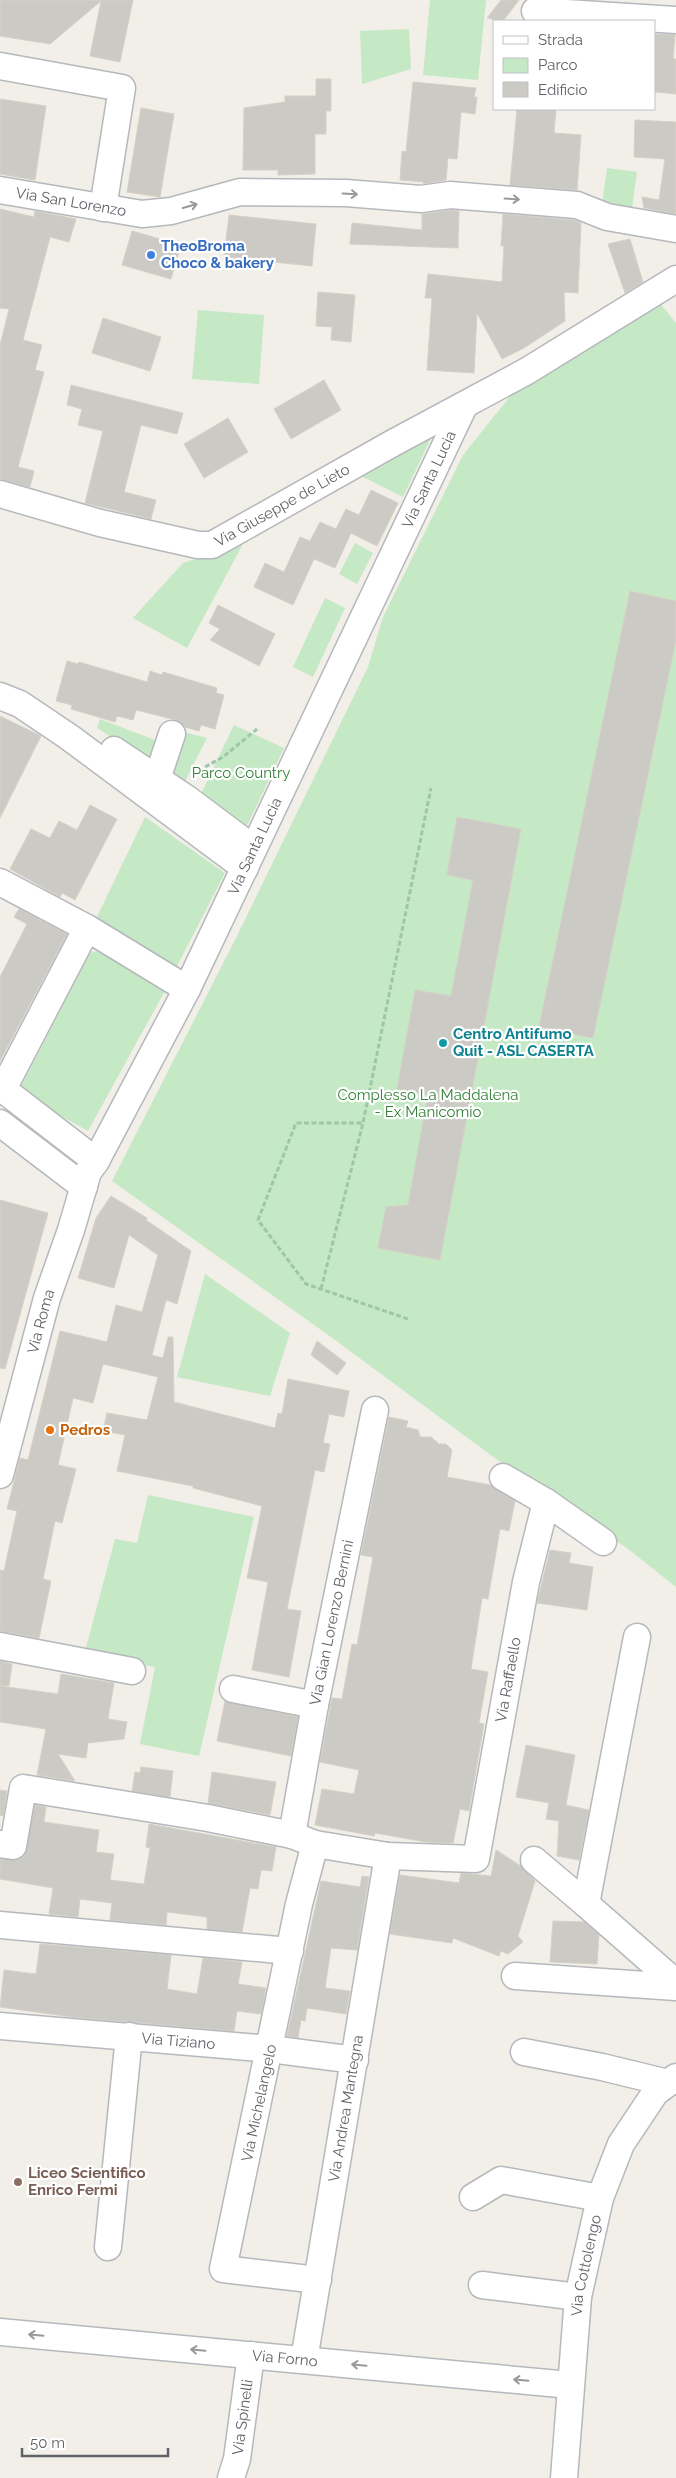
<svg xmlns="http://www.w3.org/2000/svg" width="676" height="2478" viewBox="0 0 676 2478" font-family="Raleway,sans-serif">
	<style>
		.green { fill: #c5e8c5 }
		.building { fill: #cccac5; stroke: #d6d1c6 }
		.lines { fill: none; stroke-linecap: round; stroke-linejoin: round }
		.minor-casing { stroke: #b5b8bc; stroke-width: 29 }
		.path { stroke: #9cc7a9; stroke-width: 3; stroke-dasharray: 5 2.5; stroke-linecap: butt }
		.minor { stroke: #fff; stroke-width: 26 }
		.oneway { stroke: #979a9d }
		.shop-dot { fill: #3f7fe0; stroke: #fff; stroke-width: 2 }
		.culture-dot { fill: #0f9aa8; stroke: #fff; stroke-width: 2 }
		.food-dot { fill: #e8710a; stroke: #fff; stroke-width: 2 }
		.education-dot { fill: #8d6e63; stroke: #fff; stroke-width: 2 }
		.labels { text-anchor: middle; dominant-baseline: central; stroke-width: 4.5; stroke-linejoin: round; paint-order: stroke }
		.street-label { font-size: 15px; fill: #5f6368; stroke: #fff }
		.shop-label { font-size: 15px; font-weight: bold; fill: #366cbe; stroke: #fff; text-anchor: start }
		.park-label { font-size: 15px; fill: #348238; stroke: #fff }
		.culture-label { font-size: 15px; font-weight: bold; fill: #0d838f; stroke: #fff; text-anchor: start }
		.food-label { font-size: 15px; font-weight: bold; fill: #c56008; stroke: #fff; text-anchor: start }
		.education-label { font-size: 15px; font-weight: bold; fill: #785e54; stroke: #fff; text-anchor: start }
	</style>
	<rect width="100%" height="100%" fill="#f1efe8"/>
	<path class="green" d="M430,0h56l-8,80 -55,-5z
		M409,29l2,40 -49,15 -2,-53z
		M607,168l30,4 -5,36 -30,-4z
		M659,302l17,21v1264l-49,-39 -97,-64 -199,-147 -219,-156 124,-243 132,-271 15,-50 80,-162 49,-61z
		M198,310l66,5 -5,69 -67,-5z
		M431,438l-28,59 -40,-20z
		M355,543l18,10 -16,31 -18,-10z
		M243,544l-56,104 -54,-30 50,-55z
		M325,598l20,10 -32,69 -20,-10z
		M100,719l73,28 6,-16 28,7 -23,45 -87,-55z
		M234,725l50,23 -40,84 -45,-34z
		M145,817l80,56 -51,99 -80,-49z
		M97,951l69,38 -78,142 -61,-34 -6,-10 69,-134z
		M205,1274l85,59 -20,63 -93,-19z
		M148,1495l106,22 -55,239 -59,-12 15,-77 -71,-12 31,-116 22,4z"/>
	<path class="building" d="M0,0h133l-13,62 -30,-6 11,-55 -51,43 -50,-8z
		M501,0h18l-16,21 -16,-3z
		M655,34l20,1 -2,24h3v35l-21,-2z
		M316,79h15v32h-5v23h-11v40l-37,1v-5h-35l1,-62 41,-6v-6h31z
		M413,82l63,6 -2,9h3l-2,17 -14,-2 -4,47 -9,-1 -2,22 -23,4 1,-2 -24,-2 2,-29 4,1z
		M0,99l46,7 -11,74 -35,-6z
		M141,108l33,6 -14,83 -33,-5z
		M517,109h39l-2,24 27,2 -4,55 -67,-5z
		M635,120l41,2v92l-32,-6 -2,-11 17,3 6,-41 -31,-2z
		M0,209l34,8 1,-6 41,8 -7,23 -19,-5 -27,103 19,5 -7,25 9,2 -26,95 16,4 -4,16 -30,-8v-134l9,-36 -9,-1z
		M450,210l9,1 -1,37 -108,-4 2,-21 70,7v-16z
		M503,214l71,6 7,3 -3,70 -14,-1 1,29 -41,27 -22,11 -25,-46 -3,60 -47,-3 5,-72h-7l3,-24 74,8 2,-36h-3z
		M229,215l87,9 -4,42 -88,-9z
		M132,231l49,14 -10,34 -49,-14z
		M630,239l13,43 -18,11 -17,-49z
		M318,292l37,3 -4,47 -20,-2 1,-13 -16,-1z
		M103,318l58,19 -11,34 -58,-18z
		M324,380l17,30 -50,29 -17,-30z
		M71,385l112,28 -6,21 -36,-9 -17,67 32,8 -5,19 -66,-16 18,-72 -25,-6 4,-16 -15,-4z
		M228,418l20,34 -44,26 -20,-34z
		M371,490l27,13 -21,43 -26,-13 -16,35 -21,-9 -21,46 -39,-18 11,-24 19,9 16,-35 10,4 10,-19 16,7 10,-20 13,6z
		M630,591l46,10v39l-83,398 -54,-11z
		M218,605l57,29 -16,32 -49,-26 10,-11 -11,-6z
		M67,661l11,3 1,-2 68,20 3,-11 12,4 1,-3 54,16 -1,5 8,2 -9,34 -14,-4 -2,6 -14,-4 -9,-7 -40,-10 -3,10 -16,-4 -2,6 -44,-13 1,-4 -16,-4z
		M0,716l41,20 -41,82z
		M90,805l27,14 -42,81 -13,-7 -2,4 -50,-28 21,-40 19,9 9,-17 18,9z
		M457,817l64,12 -81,431 -62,-12 8,-41 22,-2 20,-110 -31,-6 18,-99 36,6 22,-116 -26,-5z
		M19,909l48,25 -67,127v-84l27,-53 -13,-7z
		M111,1196l36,22 -1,2 45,31 -14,53 -11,-4 -14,55 11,3 5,-21h5l1,65 101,26 3,-15 4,1 6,-35 61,12 -5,26 -15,-3 -6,29 7,1 -6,28 -9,-2 -28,139 14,2 -12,66 -37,-7 16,-88 -21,-4 15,-72 -69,-18v-2l-76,-15 8,-36 -22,-4 4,-18 40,7 11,-43 -55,-13 -10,39 -20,-5 -15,67 18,4 -14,54 -7,-2 -12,58 8,2 -12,57 -39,-7v-61l4,1 13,-60 -10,-2 13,-51 8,2 32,-129 47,11 9,-37 26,7 16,-57 -29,-20 -15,53 -36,-10 18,-60z
		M0,1200l48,13 -43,156 -5,-1z
		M317,1341l29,22 -9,12 -26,-20z
		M389,1417l19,4 -2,6 12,3 2,7h11l8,7h7l6,6 -5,27 44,8 24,16 -6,30 -9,-2 -12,70 -6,-1 -11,71 17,3 -9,51 5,1 -15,87 -9,-2 -7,34 -27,-1 -51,-9 -1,3 -59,-11 7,-36 32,5 5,-24 -39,-8 12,-64 10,1 10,-55 5,1 16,-88 -12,-2z
		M550,1550l21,3 -2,10 24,4 -6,43 -50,-7z
		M0,1661l12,3 -3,22 -9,-1z
		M61,1674l53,9 -6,36 19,3 -3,17 -36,4 -2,15 -28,-4 17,27 -38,-6 9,-46 -46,-7v-36l58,8z
		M225,1701l73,16 -7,39 -74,-15z
		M526,1745l49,10 -9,50 23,5 -10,50 -22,-4 2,-35 -13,-2 3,-16 -33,-6z
		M141,1767l32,4 -3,26 -38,-6 3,-19 5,1z
		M212,1772l64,10 -6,33 -62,-12z
		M0,1790l7,1 -4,25 -3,-1z
		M35,1805l11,2 -2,15 55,8 -3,22 18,2 -4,26 34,4 6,-36 -4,-1 3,-23 127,23 -4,24 -11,-1 -3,19 -8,-1 -8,44 -35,-3v-12l-40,-5 -1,13 -56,-5 2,-17 -32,-4 -2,18 -29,-3 4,-26 -53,-9v-20l18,1 7,-5z
		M496,1850l25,16 14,15 -17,55 5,6 -15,12 -7,-3 -2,5 -46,-18 -1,5 -62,-9 10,-59 59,8 2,-10 30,3z
		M362,1876l7,1 -12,73 -26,-2 -6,40 25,3 -4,23 -39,-6 -2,13 -4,-1 -3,18 -11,-2 34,-155 39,6z
		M553,1921l31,1 15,13 -2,29 -47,-2z
		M40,1944l131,11 -4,34 30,5 6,-36 39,4 -4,22 28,4 -5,26 -24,-3 -3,20 -162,-14 -72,-10 4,-37 32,4z"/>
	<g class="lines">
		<defs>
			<g id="minor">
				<path d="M535,11l141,9"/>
				<path d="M0,66l122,22 -19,120"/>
				<path id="s1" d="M0,190l142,24 29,-3 69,-19 106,1 75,6 29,-4 127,10 30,12 69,12"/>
				<path id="s2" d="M0,494l100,29 98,22h14l181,-102 134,-72 149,-92"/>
				<path d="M0,696l20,8 49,33 176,131"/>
				<path d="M114,750l72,48 60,45"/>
				<path d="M157,779l15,-45"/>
				<path d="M0,882l87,46 100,61"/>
				<path d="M0,1087l96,74"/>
				<path d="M3,1089l84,-161"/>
				<path d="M0,1123l84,64"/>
				<path id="s3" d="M0,1475l47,-177 24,-68 17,-58 8,-11 91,-172 277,-583"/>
				<path d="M503,1477l43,25 57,40"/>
				<path d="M637,1637l-51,267 90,79"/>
				<path d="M0,1646l132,25"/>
				<path d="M233,1689l82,16"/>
				<path id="s4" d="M292,1835l23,-130 60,-295"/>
				<path id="s5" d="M0,1844l13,2 10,-58 185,30 84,17 23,9 73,12 88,3 50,-277 20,-80"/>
				<path d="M315,1844l-16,60 -76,365 95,11"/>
				<path d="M534,1860l52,44"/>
				<path d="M0,1925l290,26"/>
				<path d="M515,1976l161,11"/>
				<path id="s6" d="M0,2026l270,23 85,11"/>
				<path d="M524,2052l78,15 66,16"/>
				<path d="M473,2197l28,-17 99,18"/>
				<path d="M108,2247l21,-211"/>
				<path d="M482,2285l96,12"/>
				<path id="s7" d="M0,2332l570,53"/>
				<path id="s8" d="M304,2360l84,-504"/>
				<path id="s9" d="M231,2478l6,-19 14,-104"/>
				<path id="s10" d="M564,2478l14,-181 22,-99 21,-54 34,-51 21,-16"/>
			</g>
		</defs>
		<use href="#minor" class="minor-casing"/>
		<path class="path" d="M205,767l18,-10 34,-28
			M321,1289l42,-166
			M408,1319l-102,-35 -48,-64 38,-97h67l68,-335"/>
		<use href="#minor" class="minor"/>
	</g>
	<defs><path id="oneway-shaft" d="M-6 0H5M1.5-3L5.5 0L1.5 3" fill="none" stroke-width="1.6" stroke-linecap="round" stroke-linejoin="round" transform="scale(1.25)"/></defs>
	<g class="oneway">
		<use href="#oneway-shaft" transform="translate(350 194) rotate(3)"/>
		<use href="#oneway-shaft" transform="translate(512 199) rotate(4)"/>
		<use href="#oneway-shaft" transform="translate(190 206) rotate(-16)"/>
		<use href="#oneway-shaft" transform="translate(36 2335) rotate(-175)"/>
		<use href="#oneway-shaft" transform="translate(198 2350) rotate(-175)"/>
		<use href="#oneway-shaft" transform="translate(359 2365) rotate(-175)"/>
		<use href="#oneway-shaft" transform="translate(521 2380) rotate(-175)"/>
	</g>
	<circle class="shop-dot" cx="151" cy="255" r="5"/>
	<circle class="culture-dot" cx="443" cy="1043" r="5"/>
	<circle class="food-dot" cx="50" cy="1430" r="5"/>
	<circle class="education-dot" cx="18" cy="2182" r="5"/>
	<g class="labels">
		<g class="street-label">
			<text stroke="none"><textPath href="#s1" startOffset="72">Via San Lorenzo</textPath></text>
			<text stroke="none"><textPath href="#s3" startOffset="1088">Via Santa Lucia</textPath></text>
			<text stroke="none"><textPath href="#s2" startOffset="299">Via Giuseppe de Lieto</textPath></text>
			<text stroke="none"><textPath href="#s3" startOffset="682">Via Santa Lucia</textPath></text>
			<text stroke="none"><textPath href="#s3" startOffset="159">Via Roma</textPath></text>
			<text stroke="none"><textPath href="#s4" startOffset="216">Via Gian Lorenzo Bernini</textPath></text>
			<text stroke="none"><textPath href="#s5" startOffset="714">Via Raffaello</textPath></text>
			<text stroke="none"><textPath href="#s6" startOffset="179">Via Tiziano</textPath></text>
			<text transform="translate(259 2103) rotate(-78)">Via Michelangelo</text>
			<text stroke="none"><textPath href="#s8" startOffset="255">Via Andrea Mantegna</textPath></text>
			<text stroke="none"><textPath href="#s10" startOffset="214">Via Cottolengo</textPath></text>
			<text stroke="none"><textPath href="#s7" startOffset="286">Via Forno</textPath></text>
			<text stroke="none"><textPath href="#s9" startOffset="62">Via Spinelli</textPath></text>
		</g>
		<g class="shop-label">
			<text x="161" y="246">TheoBroma<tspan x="161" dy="17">Choco &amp; bakery</tspan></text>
		</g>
		<g class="park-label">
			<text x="241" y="773">Parco Country</text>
			<text x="428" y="1095">Complesso La Maddalena<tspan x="428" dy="17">- Ex Manicomio</tspan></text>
		</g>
		<g class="culture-label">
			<text x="453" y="1034">Centro Antifumo<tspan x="453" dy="17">Quit - ASL CASERTA</tspan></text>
		</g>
		<g class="food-label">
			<text x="60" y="1430">Pedros</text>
		</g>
		<g class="education-label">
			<text x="28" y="2173">Liceo Scientifico<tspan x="28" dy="17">Enrico Fermi</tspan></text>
		</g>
	</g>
	<rect x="493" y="20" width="162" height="90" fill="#ffffff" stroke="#bfc1c3"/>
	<rect x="503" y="36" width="25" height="8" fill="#ffffff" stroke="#bfc1c3"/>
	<text x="538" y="45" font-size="15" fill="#5f6368">Strada</text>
	<rect x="503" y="58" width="25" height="15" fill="#c5e8c5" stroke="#bfc1c3"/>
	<text x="538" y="70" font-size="15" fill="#5f6368">Parco</text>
	<rect x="503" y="82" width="25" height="15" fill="#cccac5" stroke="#bfc1c3"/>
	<text x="538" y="95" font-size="15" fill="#5f6368">Edificio</text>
	<path d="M22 2448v8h146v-8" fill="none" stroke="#5f6368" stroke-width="2.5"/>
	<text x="30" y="2448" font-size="15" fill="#5f6368" stroke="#ffffff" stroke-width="4" paint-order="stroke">50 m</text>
</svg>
